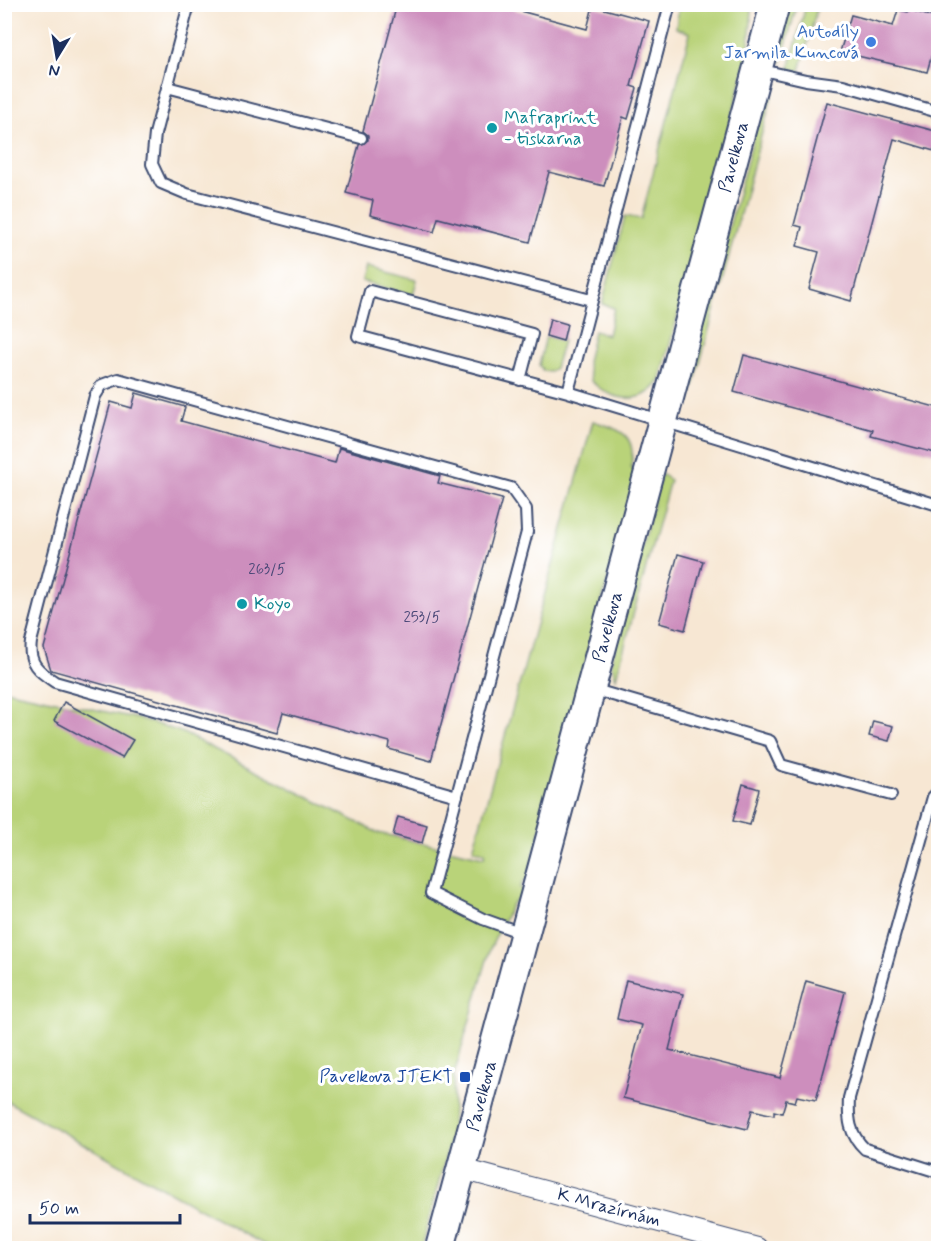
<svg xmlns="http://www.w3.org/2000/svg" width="943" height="1253" viewBox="0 0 943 1253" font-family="Mynerve,sans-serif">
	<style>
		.green { fill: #b9d379; stroke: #6a816c; stroke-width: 1.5 }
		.building { fill: #cd8ebd }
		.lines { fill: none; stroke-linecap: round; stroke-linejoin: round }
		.lane-casing { stroke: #3c4b70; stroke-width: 14 }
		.street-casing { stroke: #3c4b70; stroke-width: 22 }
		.secondary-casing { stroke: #3c4b70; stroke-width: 32 }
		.lane { stroke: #fff; stroke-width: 10 }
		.street { stroke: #fff; stroke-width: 20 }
		.secondary { stroke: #fff; stroke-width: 28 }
		.shop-dot { fill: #3f7fe0; stroke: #fff; stroke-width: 2 }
		.culture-dot { fill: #0f9aa8; stroke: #fff; stroke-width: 2 }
		.transit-dot { fill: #1a4fb4; stroke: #fff; stroke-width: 2 }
		.labels { text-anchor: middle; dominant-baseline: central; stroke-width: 6; stroke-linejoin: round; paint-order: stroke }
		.number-label { font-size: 15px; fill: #484776 }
		.shop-label { font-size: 18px; fill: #366cbe; stroke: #fff; text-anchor: end }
		.culture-label { font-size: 18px; fill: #0d838f; stroke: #fff; text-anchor: start }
		.street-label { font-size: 18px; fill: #1b2f5e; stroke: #fff }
		.transit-label { font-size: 18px; fill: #164399; stroke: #fff; text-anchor: end }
	</style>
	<rect width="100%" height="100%" fill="#fff"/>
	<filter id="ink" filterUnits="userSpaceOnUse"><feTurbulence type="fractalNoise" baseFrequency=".0167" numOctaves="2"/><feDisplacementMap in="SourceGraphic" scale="12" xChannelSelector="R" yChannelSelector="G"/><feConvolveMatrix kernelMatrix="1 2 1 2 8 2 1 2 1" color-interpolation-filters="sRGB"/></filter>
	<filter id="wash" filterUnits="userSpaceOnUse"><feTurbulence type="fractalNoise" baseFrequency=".008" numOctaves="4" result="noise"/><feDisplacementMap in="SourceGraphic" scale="24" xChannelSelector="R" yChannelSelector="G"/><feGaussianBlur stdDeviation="1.35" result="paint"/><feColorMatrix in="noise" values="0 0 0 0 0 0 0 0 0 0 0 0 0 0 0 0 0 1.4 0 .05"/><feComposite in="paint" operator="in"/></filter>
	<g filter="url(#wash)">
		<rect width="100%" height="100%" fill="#f7e7d3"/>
		<path class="green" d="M746,4l6,2v5l-4,45 -88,325c-19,26 -48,20 -69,0l-4,-19 7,-31 14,4 6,-27 -12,-4 23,-88 16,3 49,-186 -14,-5 3,-23z
			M788,5h9l-16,57 -5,-11z
			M806,5h12l-18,66 -11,-2z
			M774,88l-85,316 -2,-22 78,-287z
			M366,267l51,13 -4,15 -51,-13z
			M546,336l17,5 -8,27 -5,4 -7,-1 -4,-6z
			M593,421c28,9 44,13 38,46l6,3 -110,411 -3,-1 -4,8 6,2 -14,14 -22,45 -36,126 -2,58 -31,115h-151l-265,-148v-410l139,30 37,12 197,101 106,24 1,-5 -12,-2z
			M661,474l9,6 -54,198 -5,-15z"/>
		<g id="blocks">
			<path class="building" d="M397,4h97l93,25 6,-23 56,15 -18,65 6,2 -9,31 -5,-2 -19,69 -55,-14 -19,70 -92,-24 -4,14 -64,-17 3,-15 -27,-7 13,-48 9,-5v-5l-5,-4z
				M898,10l10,2 2,-2 29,9v10l-12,43 -87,-20 11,-37 42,11z
				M827,102l112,30 -5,19 -40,-12 -43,162 -42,-12 10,-37 -22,-6 5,-19 -8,-2z
				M550,319l17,5 -4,17 -17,-5z
				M744,355l195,53v46l-68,-18 2,-6 -139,-38z
				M136,393l49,14 -4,14 154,42 4,-15 101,28 -2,7 64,16 -71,262 -42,-12 1,-7 -107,-29 -6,20 -226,-63 -7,-22 67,-246 21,6z
				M678,554l25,7 -18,69 -26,-7z
				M64,702l69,38 -11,18 -68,-37z
				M873,721l20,5 -4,15 -20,-5z
				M743,784l16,5 -9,36 -17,-4z
				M398,817l29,8 -5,18 -29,-8z
				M626,980l57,14 -14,56 111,28 26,-97 39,11 -29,108 -19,-4 -2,6 -9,-2 -4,13 -8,-2v4l-22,-5 -5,19 -124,-31 19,-73 -25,-6z"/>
		</g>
	</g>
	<g filter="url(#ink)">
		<use href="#blocks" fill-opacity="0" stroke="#3c4b70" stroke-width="1.5"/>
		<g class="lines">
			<defs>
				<path id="lane" d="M189,4l-34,130 -3,30 9,19 26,11 404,106
					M758,69l48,11 37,5 95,27
					M167,87l194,51
					M520,380l12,-46 -162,-43 -12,45 210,56 370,113
					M568,392l102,-388
					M592,689l178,52 11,24 110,30
					M938,792l-5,5 -84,301c-1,21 0,36 16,51l73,23
					M457,796l-402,-114c-17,-11 -27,-19 -24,-40l64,-246 7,-11 16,-6 393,109 15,21 1,23 -96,361 52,26 39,14"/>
				<path id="street" d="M462,1169l295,79"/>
				<path id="secondary" d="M440,1248l335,-1244"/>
			</defs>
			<use href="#lane" class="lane-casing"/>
			<use href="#street" class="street-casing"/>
			<use href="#secondary" class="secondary-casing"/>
			<use href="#lane" class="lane"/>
			<use href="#street" class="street"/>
			<use href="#secondary" class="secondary"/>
		</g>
	</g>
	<circle class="shop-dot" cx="871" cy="42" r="6"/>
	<g class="culture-dot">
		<circle cx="492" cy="128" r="6"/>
		<circle cx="242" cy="604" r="6"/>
	</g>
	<rect class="transit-dot" x="459" y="1071" width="12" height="12" rx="3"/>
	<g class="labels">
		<g class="number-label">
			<text x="267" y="570">263/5</text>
			<text x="422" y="618">253/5</text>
		</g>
		<g class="shop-label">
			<text x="859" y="32">Autodíly<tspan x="859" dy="21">Jarmila Kuncová</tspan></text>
		</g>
		<g class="culture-label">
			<text x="504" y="118">Mafraprint<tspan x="504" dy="21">- tiskarna</tspan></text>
			<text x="254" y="604">Koyo</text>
		</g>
		<g class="street-label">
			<text transform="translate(734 157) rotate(-75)">Pavelkova</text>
			<text transform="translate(608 627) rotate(-75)">Pavelkova</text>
			<text transform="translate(482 1096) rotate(-75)">Pavelkova</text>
			<text transform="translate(609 1208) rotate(15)">K Mrazírnám</text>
		</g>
		<g class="transit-label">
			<text x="453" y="1077">Pavelkova JTEKT</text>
		</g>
	</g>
	<rect width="943" height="1253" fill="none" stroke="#fff" stroke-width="24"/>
	<g transform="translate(57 57) rotate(191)" stroke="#ffffff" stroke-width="4.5" paint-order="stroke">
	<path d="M0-4.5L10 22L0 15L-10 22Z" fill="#1b2f5e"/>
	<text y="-9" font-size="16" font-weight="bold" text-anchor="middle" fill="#1b2f5e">N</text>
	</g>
	<path d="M30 1214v9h150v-9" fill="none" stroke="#1b2f5e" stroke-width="3"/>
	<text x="39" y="1214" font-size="18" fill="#1b2f5e" stroke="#ffffff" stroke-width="4.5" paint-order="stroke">50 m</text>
</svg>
